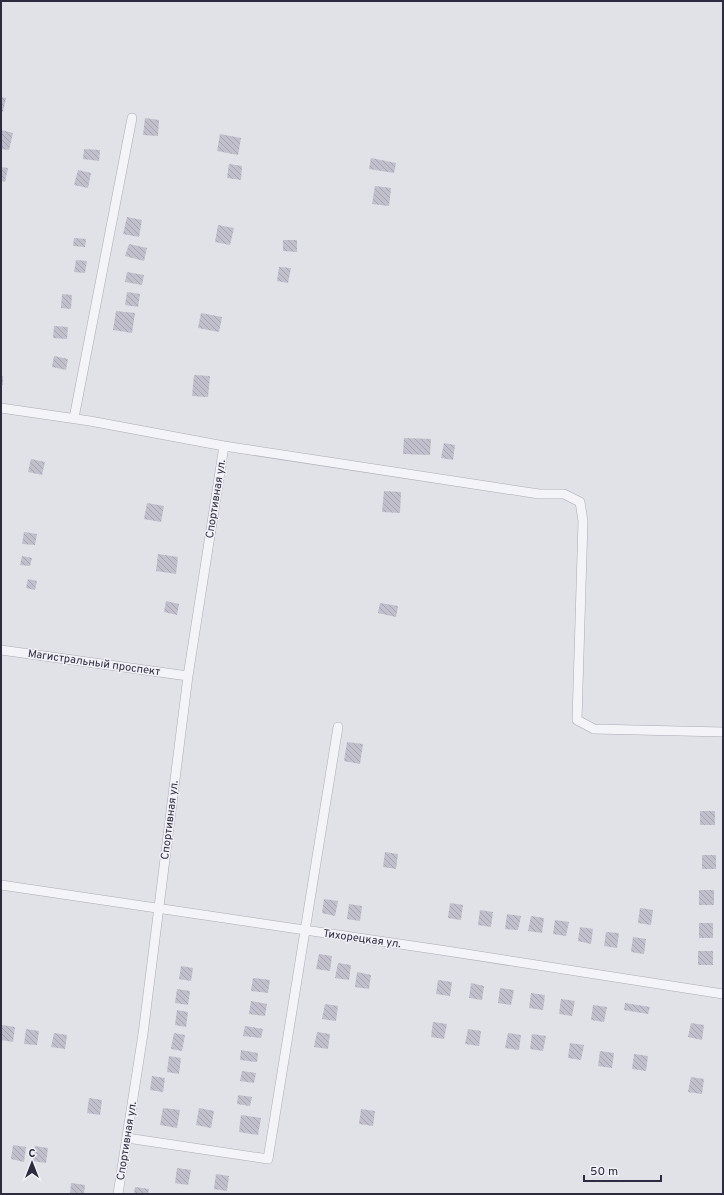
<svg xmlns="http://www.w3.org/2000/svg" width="724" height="1195" viewBox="0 0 724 1195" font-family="Overpass,sans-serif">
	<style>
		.building { fill: url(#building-back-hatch) }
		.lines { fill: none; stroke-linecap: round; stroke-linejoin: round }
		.minor-casing { stroke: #abaab5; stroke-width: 10 }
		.minor { stroke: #f4f3f7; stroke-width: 9 }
		.labels { text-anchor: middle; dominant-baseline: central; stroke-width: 3; stroke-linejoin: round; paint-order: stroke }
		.street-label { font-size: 11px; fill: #2c2b3f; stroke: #f1f0f6 }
	</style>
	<defs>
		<pattern id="building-back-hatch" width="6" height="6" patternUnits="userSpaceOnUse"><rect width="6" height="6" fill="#c0bfcb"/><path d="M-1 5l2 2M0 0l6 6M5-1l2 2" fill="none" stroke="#a5a4af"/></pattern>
	</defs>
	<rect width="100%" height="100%" fill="#e1e1e8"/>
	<path class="building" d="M1,97l5,1 -3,14 -2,-1z
		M145,118l14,2 -1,16 -15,-1z
		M1,130l12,3 -4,17 -8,-1z
		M220,134l21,4 -3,17 -21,-4z
		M84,149l16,1 -1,11 -16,-2z
		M371,158l25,5 -2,10 -25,-4z
		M229,164l13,2 -1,14 -14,-2z
		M1,167l7,1 -3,14 -4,-1z
		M78,170l13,3 -3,15 -14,-3z
		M375,186l16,2 -2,18 -17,-2z
		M127,217l15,3 -3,17 -16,-3z
		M218,225l16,3 -4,17 -15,-3z
		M74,238l12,1 -1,8 -12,-1z
		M283,240h14v12l-14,-1z
		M129,244l18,4 -3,13 -19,-5z
		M76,260l11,1 -2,12 -11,-1z
		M279,267l12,1 -3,15 -11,-2z
		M127,272l17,3 -2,10 -17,-3z
		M127,292l13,2 -2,13 -13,-2z
		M62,294l10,1 -1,14 -10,-1z
		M116,311l19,2 -3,20 -19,-3z
		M201,313l21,4 -3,15 -21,-4z
		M54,326l14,1 -1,12 -14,-1z
		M54,356l14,3 -2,11 -14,-3z
		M194,375l16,1 -2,21 -16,-1z
		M1,376h2v9h-2z
		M404,438l27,1 -1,16 -27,-1z
		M444,443l11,2 -2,15 -12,-2z
		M31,459l14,3 -3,13 -14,-3z
		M384,491l17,1 -1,21 -18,-1z
		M147,503l17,3 -3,16 -17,-3z
		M24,532l13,2 -2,11 -13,-1z
		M158,554l20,3 -2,17 -20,-3z
		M22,556l10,2 -2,8 -10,-1z
		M28,579l9,2 -2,9 -9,-2z
		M166,601l13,3 -2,11 -13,-3z
		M380,603l18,3 -2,11 -18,-4z
		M347,742l16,2 -3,20 -16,-3z
		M700,811h15v14h-15z
		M385,852l13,2 -2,15 -13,-2z
		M702,855h14v14h-14z
		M699,890h15v15h-15z
		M324,899l14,2 -3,15 -13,-3z
		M450,903l13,2 -2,15 -13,-2z
		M349,904l13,2 -2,15 -13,-2z
		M640,908l13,2 -2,15 -13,-2z
		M480,910l13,2 -2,15 -13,-2z
		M507,914l14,2 -3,14 -13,-1z
		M531,916l13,2 -2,15 -14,-2z
		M555,920l14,2 -3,14 -13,-2z
		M699,923h14v15h-14z
		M580,927l13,2 -2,15 -13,-3z
		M606,932l13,1 -2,15 -13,-2z
		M633,937l13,2 -2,15 -13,-2z
		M698,951h15v14h-15z
		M319,954l13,2 -2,15 -14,-2z
		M338,963l13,2 -2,15 -14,-2z
		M181,966l12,2 -2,13 -12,-2z
		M357,972l14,3 -2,14 -14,-2z
		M253,978l17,2 -2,13 -17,-2z
		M438,980l14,2 -2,14 -14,-2z
		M471,983l13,3 -2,14 -13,-2z
		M500,988l14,2 -3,15 -13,-2z
		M177,989l13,2 -2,14 -13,-2z
		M531,993l14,2 -2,15 -14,-2z
		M561,999l14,2 -3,15 -13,-2z
		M251,1001l16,3 -2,12 -16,-2z
		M625,1003l25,4 -2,7 -24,-4z
		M325,1004l13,2 -2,15 -14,-2z
		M593,1005l14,2 -3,15 -13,-2z
		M177,1010l11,2 -2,15 -11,-2z
		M433,1022l14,2 -3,15 -13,-2z
		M691,1023l13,2 -2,15 -14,-3z
		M2,1025l13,2 -2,15 -12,-2z
		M245,1026l18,3 -2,9 -18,-2z
		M26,1029l13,2 -2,14 -13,-1z
		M468,1029l13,2 -2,15 -14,-2z
		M317,1032l13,2 -2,15 -14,-2z
		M54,1033l13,2 -2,14 -14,-2z
		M174,1033l11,2 -3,16 -11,-2z
		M508,1033l13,2 -2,15 -14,-2z
		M532,1034l14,2 -3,15 -13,-2z
		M570,1043l14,2 -3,15 -13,-2z
		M241,1050l17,3 -1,9 -17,-2z
		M600,1051l14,2 -2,15 -14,-2z
		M634,1054l14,2 -2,15 -14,-2z
		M169,1056l12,2 -2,16 -12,-2z
		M242,1071l14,2 -2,10 -14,-2z
		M152,1076l13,2 -2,14 -13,-2z
		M691,1077l13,2 -2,15 -14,-2z
		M238,1095l14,2 -2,9 -13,-2z
		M89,1098l13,2 -2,15 -13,-2z
		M163,1108l17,2 -3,18 -17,-3z
		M199,1108l15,3 -3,17 -15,-3z
		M361,1109l14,2 -2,15 -14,-2z
		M241,1115l20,3 -3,17 -19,-3z
		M13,1145l13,2 -2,15 -13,-3z
		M35,1146l13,2 -2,15 -14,-2z
		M177,1168l14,2 -3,15 -13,-2z
		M216,1174l13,2 -2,15 -13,-2z
		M71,1183l14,2 -1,9h-14z
		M135,1187l14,2 -1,5h-14z"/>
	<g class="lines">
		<defs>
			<path id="minor" d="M1,408l89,13 134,25 315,48h25l16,8 3,19 -6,199 17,9 129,3
				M74,418l58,-300
				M1,650l187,26
				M1,885l446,66 276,43
				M127,1138l141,21 70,-432
				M118,1194l25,-160 45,-358 36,-230"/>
		</defs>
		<use href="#minor" class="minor-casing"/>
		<use href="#minor" class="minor"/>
	</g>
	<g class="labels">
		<g class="street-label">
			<text transform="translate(216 499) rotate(-81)">Спортивная ул.</text>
			<text transform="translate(94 663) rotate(8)">Магистральный проспект</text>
			<text transform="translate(170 820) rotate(-83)">Спортивная ул.</text>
			<text transform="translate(362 939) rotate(8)">Тихорецкая ул.</text>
			<text transform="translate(127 1141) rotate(-81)">Спортивная ул.</text>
		</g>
	</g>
	<rect width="724" height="1195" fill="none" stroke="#2c2b3f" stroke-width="4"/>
	<g transform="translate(32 1163)" stroke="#f1f0f6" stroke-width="3" paint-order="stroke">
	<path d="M0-3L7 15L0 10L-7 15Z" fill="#2c2b3f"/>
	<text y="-6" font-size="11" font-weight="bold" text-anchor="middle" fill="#2c2b3f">С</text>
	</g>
	<path d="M584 1175v6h77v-6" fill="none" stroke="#2c2b3f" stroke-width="2"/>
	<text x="590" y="1175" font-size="12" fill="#2c2b3f" stroke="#f1f0f6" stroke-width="3" paint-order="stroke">50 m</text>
</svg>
